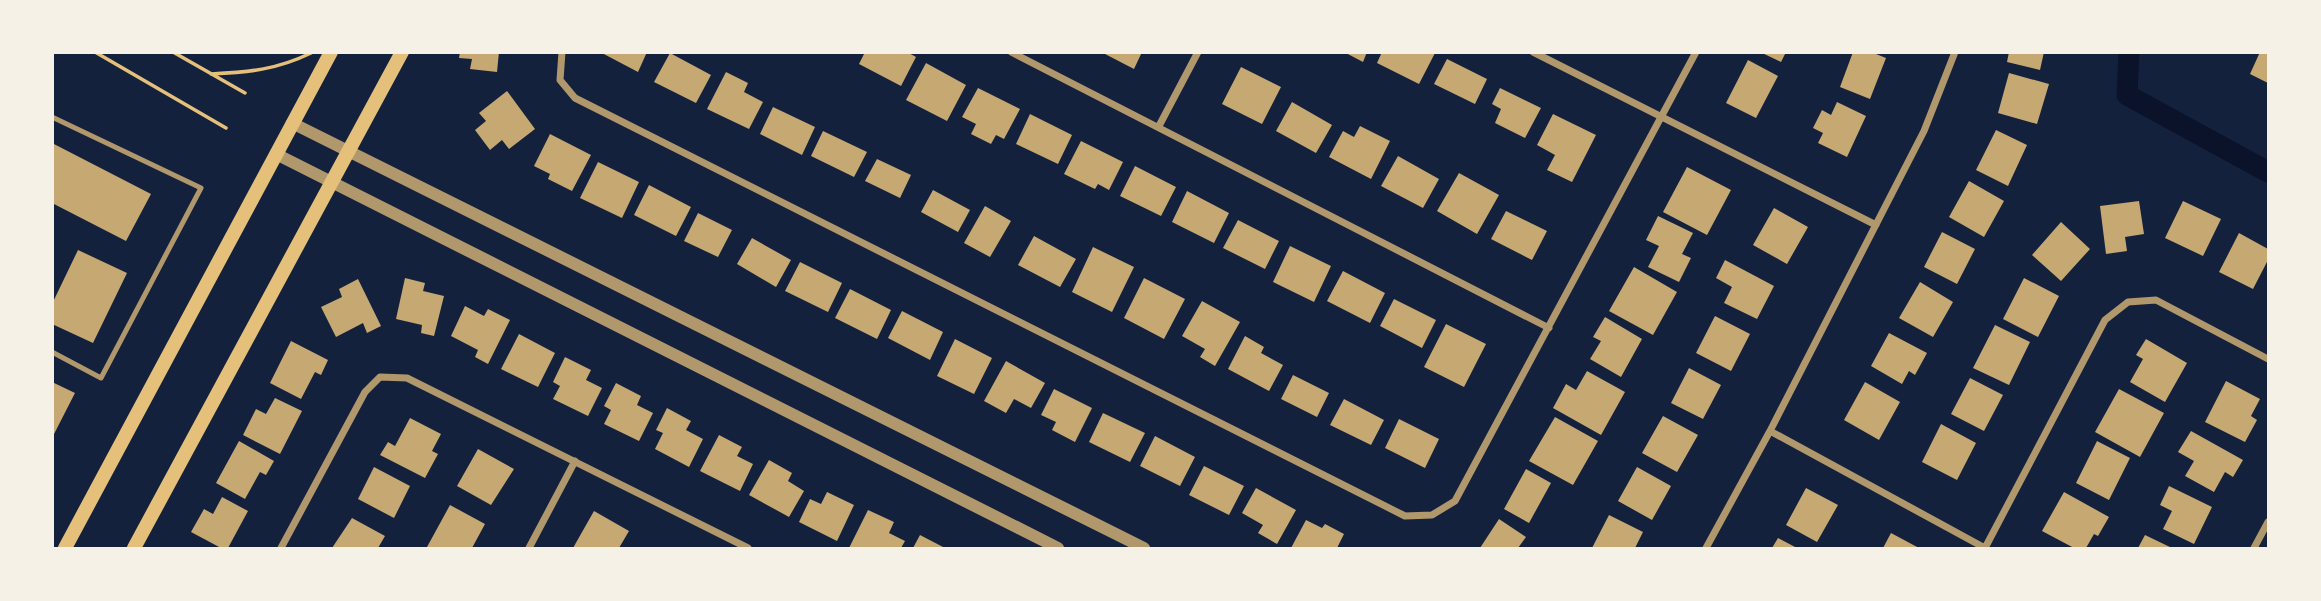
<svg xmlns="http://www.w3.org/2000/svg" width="2321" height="601" viewBox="0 0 2321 601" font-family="Barlow,sans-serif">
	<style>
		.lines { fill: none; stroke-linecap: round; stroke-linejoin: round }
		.canal { stroke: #0b132b; stroke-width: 21 }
		.building { fill: #c6a872 }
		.path { stroke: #e5c07b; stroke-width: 3.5 }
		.service { stroke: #b1986c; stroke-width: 5 }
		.minor { stroke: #b1986c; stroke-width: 7 }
		.tertiary { stroke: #b1986c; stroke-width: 12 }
		.secondary { stroke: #e5c07b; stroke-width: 14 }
	</style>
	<rect width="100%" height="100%" fill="#14213d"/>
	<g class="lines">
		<path class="canal" d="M2129,52l-2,43 141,77"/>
	</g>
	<path class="building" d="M460,52h39l-2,20 -27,-3 2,-10 -13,-1z
		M600,52h47l-9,20z
		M865,52h42l9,5 -15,29 -42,-22z
		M1106,52h36l-8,17 -29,-15z
		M1344,52h23l-4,10z
		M1382,52h51l2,1 -16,31 -42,-21z
		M1760,52h26l-5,10z
		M1853,52h18l15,6 -16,41 -30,-12z
		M2009,52h35l-4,18 -33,-8z
		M2260,52h8v31l-18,-9z
		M670,53l41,22 -15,28 -42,-21z
		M1447,59l40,20 -12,25 -41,-20z
		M1748,60l30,16 -22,42 -30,-15z
		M926,63l40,22 -19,36 -41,-21z
		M1241,67l40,20 -19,37 -40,-20z
		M726,72l22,11 -4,9 19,10 -14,27 -42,-20z
		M2009,73l40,11 -12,40 -39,-11z
		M978,88l42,21 -16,30 -8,-4 -5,9 -20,-10 5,-10 -14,-7z
		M1500,88l41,20 -16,30 -30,-15 6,-14 -9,-5z
		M507,91l28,38 -26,20 -7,-9 -12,10 -15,-20 11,-9 -7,-8z
		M1292,102l40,23 -16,28 -40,-22z
		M1837,102l29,14 -19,41 -29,-14 5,-10 -10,-5 9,-18 9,5z
		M773,107l42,20 -13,28 -42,-21z
		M1030,114l42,21 -14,29 -42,-20z
		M1553,114l43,21 -24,47 -25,-12 8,-15 -18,-10z
		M1360,126l30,15 -19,38 -42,-22 14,-26 11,6z
		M1996,130l31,15 -19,41 -32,-16z
		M823,131l44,21 -13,25 -43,-21z
		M550,134l41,21 -19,36 -24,-12 2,-5 -16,-8z
		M1081,141l42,21 -14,28 -11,-6 -3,5 -31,-15z
		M52,143l99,51 -25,47 -74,-38z
		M1398,156l41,23 -16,29 -42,-22z
		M877,159l34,16 -11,23 -35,-17z
		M598,162l41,20 -17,36 -42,-20z
		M1135,166l41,21 -15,29 -41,-20z
		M1687,167l44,23 -24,45 -44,-23z
		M1459,173l40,22 -22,39 -40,-23z
		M1969,181l35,20 -20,36 -35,-20z
		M649,185l42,22 -15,29 -42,-21z
		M933,190l37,20 -12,22 -37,-20z
		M1187,191l42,22 -15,30 -42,-21z
		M2139,201l5,33 -19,3 2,14 -21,3 -6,-48z
		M2183,201l38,18 -18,37 -38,-18z
		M985,206l26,15 -21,36 -26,-14z
		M1774,208l34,19 -21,37 -34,-19z
		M1506,211l41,20 -15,29 -41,-21z
		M698,213l34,17 -14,27 -34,-16z
		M1658,216l35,17 -11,21 9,4 -12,24 -31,-15 11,-21 -13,-6z
		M1238,220l41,21 -14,28 -42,-21z
		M2061,222l29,27 -29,32 -29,-26z
		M1942,232l33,17 -18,35 -33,-17z
		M2239,233l29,16v11l-15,29 -34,-17z
		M1034,236l42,23 -16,28 -42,-22z
		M752,238l39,22 -15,27 -39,-23z
		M1290,246l41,20 -17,36 -41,-20z
		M1093,247l41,20 -22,45 -40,-20z
		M78,250l49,23 -34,70 -41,-19v-20z
		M1725,260l49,26 -17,33 -33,-16 8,-16 -16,-9z
		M800,262l42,21 -14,29 -43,-21z
		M1634,267l43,25 -24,43 -44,-24z
		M1343,271l42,22 -15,30 -43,-22z
		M405,278l20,5 -2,8 21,5 -10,40 -13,-3 1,-8 -26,-6z
		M1144,278l41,21 -21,40 -40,-21z
		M2024,278l35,18 -21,41 -35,-18z
		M358,279l23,47 -14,7 -4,-10 -27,14 -15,-30 21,-10 -3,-8z
		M1920,282l33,20 -20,35 -34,-19z
		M850,289l41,21 -14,29 -42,-21z
		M1394,299l42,21 -14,28 -42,-22z
		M1202,301l38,21 -25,44 -15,-9 5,-8 -23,-13z
		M465,306l19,10 4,-7 22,11 -22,44 -13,-7 3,-7 -27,-14z
		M902,311l41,21 -13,28 -42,-22z
		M1715,316l35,18 -19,37 -35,-18z
		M1605,317l37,22 -21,38 -31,-18 11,-18 -8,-4z
		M1446,324l40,20 -22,43 -40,-20z
		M1995,325l35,17 -21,43 -36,-17z
		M1889,333l38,20 -12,22 -6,-4 -7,13 -31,-18z
		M519,334l36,19 -17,34 -37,-18z
		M1245,336l19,11 -3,6 22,12 -14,26 -41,-22z
		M955,339l37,19 -18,36 -37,-18z
		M2146,339l41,24 -22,39 -35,-20 13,-23 -7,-4z
		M291,341l37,19 -7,15 -6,-3 -14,27 -31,-16z
		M565,357l26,13 -5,10 16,8 -14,28 -35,-17 7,-13 -7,-4z
		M1006,361l39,22 -14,25 -17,-9 -8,14 -22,-12z
		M1689,368l32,17 -18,34 -32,-16z
		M1587,371l38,21 -24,43 -48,-27 13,-24 10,6z
		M1293,375l36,18 -12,24 -36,-18z
		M1970,378l33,17 -19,36 -33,-17z
		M2226,381l34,18 -9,17 6,4 -12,22 -40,-20z
		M52,382l23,11 -23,45z
		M1865,382l35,20 -21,38 -35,-20z
		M616,383l25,13 -4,9 16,8 -14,28 -35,-17 7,-14 -7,-4z
		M1054,389l38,19 -17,34 -23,-12 4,-8 -15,-7z
		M2119,389l45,24 -24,44 -45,-25z
		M275,398l27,13 -22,43 -37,-19 13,-26 10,5z
		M1344,399l40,21 -13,25 -41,-20z
		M667,408l24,13 -5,9 17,9 -14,28 -34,-18 8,-16 -7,-3z
		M1103,413l42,20 -15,29 -41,-20z
		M1663,416l35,19 -21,37 -35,-19z
		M1555,417l43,24 -25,44 -44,-24z
		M410,418l31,16 -9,17 6,3 -13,24 -45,-23 8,-13 7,4z
		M1399,419l40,20 -14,29 -40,-20z
		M1941,424l35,19 -19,37 -35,-18z
		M2191,431l52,29 -10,17 -8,-5 -11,20 -29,-16 9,-15 -16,-9z
		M719,435l23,12 -5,9 16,8 -13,27 -40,-20z
		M1155,436l40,21 -15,29 -40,-20z
		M239,441l35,20 -8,14 -6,-3 -15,27 -29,-16z
		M2097,441l33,17 -21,42 -33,-17z
		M478,449l36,20 -23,36 -34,-19z
		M769,460l23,13 -4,8 16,10 -15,26 -40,-22z
		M1204,466l40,20 -15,29 -40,-20z
		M374,467l36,19 -16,32 -36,-19z
		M1637,467l34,19 -19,34 -34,-19z
		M1526,469l25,14 -22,40 -25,-14z
		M2169,486l43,21 -18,37 -31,-15 9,-18 -12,-6z
		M1256,488l40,22 -19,34 -19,-11 5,-8 -21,-12z
		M1806,488l32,17 -21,37 -31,-17z
		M827,492l27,13 -17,36 -38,-19 11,-23 11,5z
		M2064,492l45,25 -11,19 -4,-2 -8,14h-12l-32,-17z
		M222,497l26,14 -20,37h-7l-30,-16 13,-23 9,5z
		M450,505l35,19 -13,24h-42l-3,-1z
		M868,510l26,12 -5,11 16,8 -4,7h-52z
		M594,511l35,20 -10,17h-46z
		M1609,515l34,17 -8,16h-43z
		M352,518l33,18 -7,12h-46z
		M1499,519l27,18 -8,11h-38z
		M1306,520l16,8 3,-4 19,10 -7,14h-46z
		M1891,533l28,15h-36z
		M920,535l25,13h-32z
		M2145,535l27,13h-34z
		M1778,538l19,10h-25z"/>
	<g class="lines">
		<path class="path" d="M95,52l131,76
			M173,52l72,41
			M211,74c38,-2 65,-4 100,-21"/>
		<path class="service" d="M52,117l149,71 -100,190 -49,-26"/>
		<path class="minor" d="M562,52l-2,28 15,18 830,418 27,-1 23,-14 241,-449
			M1011,52l538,276
			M1533,52l343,173
			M1159,126l39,-74
			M1770,431l215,117
			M281,548l84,-156 15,-15 27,1 341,170
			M529,548l46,-87
			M1706,548l64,-117 154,-300 31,-79
			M1985,548l120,-228 23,-18 28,-2 112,59
			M2254,548l14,-26"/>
		<path class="tertiary" d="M292,123l852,425
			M276,154l782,394"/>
		<path class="secondary" d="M65,548l266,-496
			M134,548l268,-496"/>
	</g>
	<rect width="2321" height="601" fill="none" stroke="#f6f1e7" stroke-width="108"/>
</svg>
